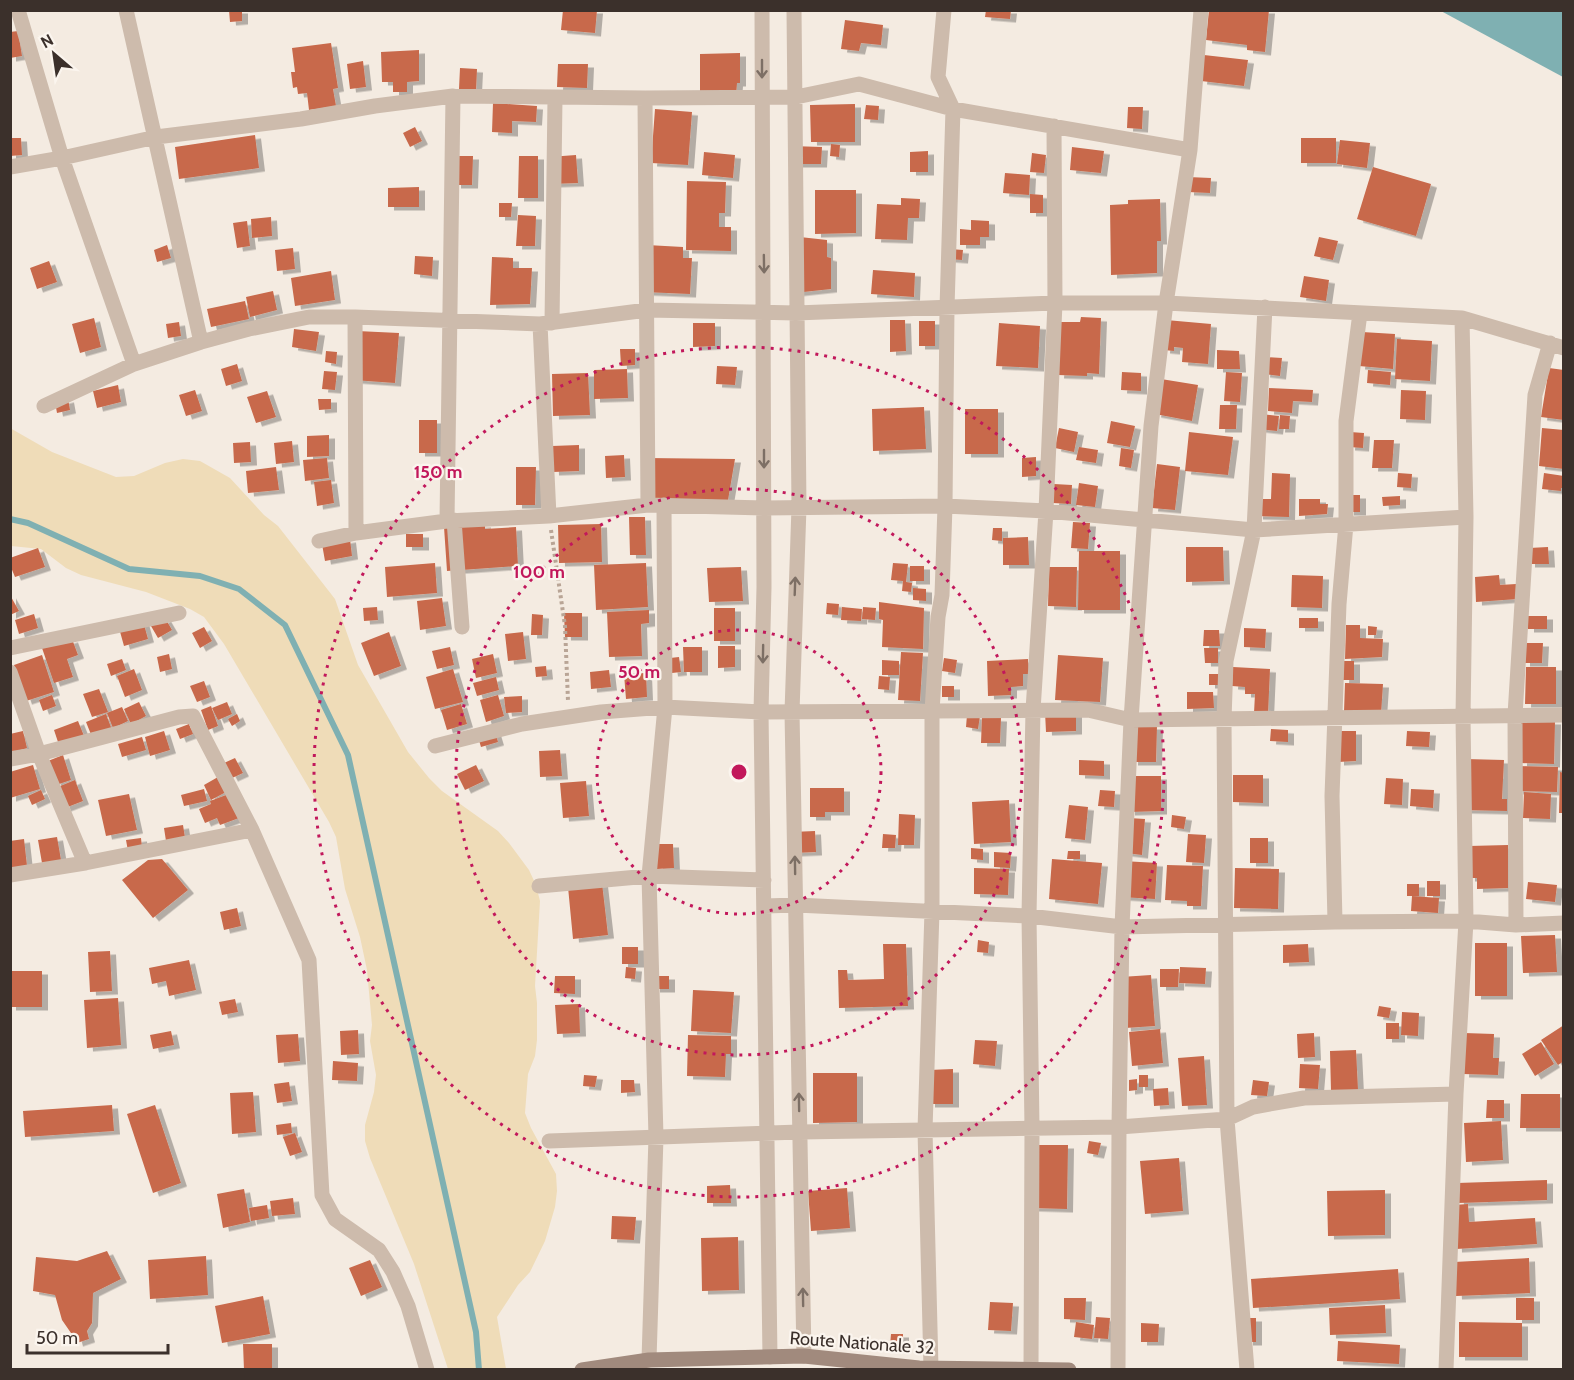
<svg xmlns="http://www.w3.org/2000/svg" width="1574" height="1380" viewBox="0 0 1574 1380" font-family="Cabin,sans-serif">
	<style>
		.sand { fill: #efdcb8 }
		.water { fill: #7fb0b2 }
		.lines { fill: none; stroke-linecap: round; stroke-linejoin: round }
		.stream { stroke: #7fb0b2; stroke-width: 6 }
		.building { fill: #c8694b; filter: url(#shadow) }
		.path { stroke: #b9a596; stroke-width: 4; stroke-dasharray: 3 3; stroke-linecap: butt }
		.street { stroke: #cdbbac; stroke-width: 15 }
		.secondary { stroke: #a18a7d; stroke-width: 15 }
		.oneway { stroke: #7d6f65 }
		.ring { fill: none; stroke: #c2185b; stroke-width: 3; stroke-dasharray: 3 6 }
		.labels { text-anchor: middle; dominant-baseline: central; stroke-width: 4.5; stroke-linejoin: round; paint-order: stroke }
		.street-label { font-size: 18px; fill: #3b302b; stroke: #fbf5ee }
		.centre { fill: #c2185b; stroke: #fbf5ee; stroke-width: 3 }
		.ring-label { font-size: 18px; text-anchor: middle; font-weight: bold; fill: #c2185b; stroke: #fbf5ee; stroke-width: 4.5; stroke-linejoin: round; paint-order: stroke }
	</style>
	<defs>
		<filter id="shadow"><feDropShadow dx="6" dy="3.5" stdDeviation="0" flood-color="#0004"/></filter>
	</defs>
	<rect width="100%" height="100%" fill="#f4ebe1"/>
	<path class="sand" d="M10,428l42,24 64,25 18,-1 31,-13 18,-4 17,2 30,17 34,37 14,11 57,73 23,66 50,87 21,26 13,13 56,40 11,12 20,27 7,15 4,16 -5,85 2,17v37l-2,16 -7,18 -3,39 6,15 25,46 1,17 -2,16 -10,34 -15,31 -12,13 -21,32 9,52h-58l-34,-105 -44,-106 -5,-17v-16l9,-33 2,-17 -6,-34 2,-16 -5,-55 -7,-33 -15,-48 -9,-52 -7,-15 -105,-178 -20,-27 -14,-8 -44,-17 -65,-17 -15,-7 -25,-19 -30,-3z"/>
	<path class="water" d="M1441,11h122v66z"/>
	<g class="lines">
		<path class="stream" d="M10,519l18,4 101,46 71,7 39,13 46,36 63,130 128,577 3,38"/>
	</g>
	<path class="building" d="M229,10h13v11l-12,1z
		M563,10h34l-2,23 -34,-3z
		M986,10h25l-1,9 -25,-2z
		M1209,10h60l-4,42 -18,-2v-5l-41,-5z
		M845,20l38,5 -2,20 -20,-2 -2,8 -18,-2z
		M18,31l4,25 -12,2v-26z
		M331,43l7,45 -5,1 3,17 -27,4 -2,-17 -9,1 -1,-7 -4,1 -2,-16h4l-3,-24z
		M419,50v31l-12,1v10h-14v-10h-11l-1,-30z
		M740,53v30h-3l-1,12h-36v-41z
		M1204,55l44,5 -4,26 -43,-5z
		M363,61l3,26 -16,2 -3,-25z
		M558,64h30l-1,24 -30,-1z
		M460,68l17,1 -1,21 -17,-1z
		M493,103l44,3 -1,16 -24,-1v12l-20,-1z
		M855,104v38h-44l-1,-37z
		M866,105l13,1 -1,14 -14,-1z
		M1128,107h15l-1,22 -15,-1z
		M655,109l37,3 -4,53 -37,-2z
		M415,127l7,14 -12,6 -7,-14z
		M255,135l4,33 -80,11 -4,-32z
		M10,138h11l1,17 -12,1z
		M1301,138h35v25h-35z
		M1340,140l30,3 -3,25 -30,-4z
		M831,144l9,1 -1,12 -9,-1z
		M791,146l31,1 -1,17h-31z
		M1072,147l32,4 -3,22 -31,-3z
		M928,151v21h-18v-20z
		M704,152l31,3 -2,23 -31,-3z
		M1032,153l14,2 -2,18 -14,-1z
		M576,155l2,28 -28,1 -1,-27z
		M455,156h18l-1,29h-17z
		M519,156h19v42h-20z
		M1373,167l58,17 -15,52 -59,-17z
		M1005,173l25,2 -1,20 -26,-2z
		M1188,177l23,1 -1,15 -22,-1z
		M687,181l39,1 -1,31h-6v14h12v24l-45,-1z
		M419,187v20h-31v-19z
		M815,190h41v43l-41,1z
		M1030,194l13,1v18h-13z
		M901,198l19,1 -1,19h-11l-1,22 -32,-1 2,-35 24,1z
		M1160,199l1,42h-4v32l-46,2 -1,-70 18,-1v-4z
		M499,203h13l-1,14h-12z
		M518,215l18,1 -1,30h-19z
		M271,217l1,19 -20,2 -1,-19z
		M971,220l18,1v16h-9v8h-20v-16l11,1z
		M247,221l3,25 -13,2 -4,-25z
		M791,236l36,4v17l4,1v31l-37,4z
		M1319,237l19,4 -5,19 -19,-4z
		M167,245l4,13 -14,4 -3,-12z
		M647,245l36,2v11h9l-2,36 -46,-2z
		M293,248l2,21 -18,2 -2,-21z
		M950,249l13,1 -1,10 -13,-1z
		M415,256l18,1 -1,19 -18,-2z
		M492,257l21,1v10h19l-2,36 -40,1z
		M49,261l8,21 -20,7 -7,-21z
		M873,270l42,3 -1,24 -43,-3z
		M331,271l4,29 -40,6 -4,-28z
		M1304,276l25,4 -3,21 -26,-4z
		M273,291l4,19 -27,7 -4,-20z
		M245,301l4,18 -38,8 -4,-18z
		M1081,317l20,1 -2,56 -12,-1v3l-29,-1 3,-53h19z
		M94,318l7,29 -21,6 -8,-29z
		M890,320h15l1,31 -16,1z
		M1166,320l45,4 -3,40 -26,-2 1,-14 -9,-1v4l-10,-1z
		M919,321h16v25h-16z
		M179,322l2,14 -13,2 -2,-14z
		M693,323h22v23l-22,1z
		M999,323l41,3 -2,42 -42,-2z
		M294,329l25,3 -3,19 -24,-4z
		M357,331l42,2 -4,50 -42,-3z
		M1362,332l33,2 -2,35 -34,-3z
		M1397,339l35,2 -2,40 -35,-2z
		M620,349h15v16l-14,1z
		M1217,350l22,1 1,18h-23z
		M326,351l11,1 -1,12 -11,-2z
		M1266,357l16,1 -2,18 -16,-2z
		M237,364l5,17 -16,5 -5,-17z
		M717,366l20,1 -2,18 -19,-1z
		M1549,368l15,2v50l-23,-3z
		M627,369l1,29 -34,1v-29z
		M1368,370l23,2 -1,13 -23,-2z
		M324,371l13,1 -2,18 -13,-1z
		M1122,372l19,1v18l-20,-1z
		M1226,372l16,1 -2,29 -16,-1z
		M588,373l2,42 -37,1 -1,-42z
		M1161,379l37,6 -6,36 -37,-7z
		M118,385l3,17 -24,6 -4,-17z
		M1269,388l44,2 -1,12 -19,-1 -1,12 -24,-2z
		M195,390l7,21 -16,5 -7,-21z
		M1401,390l25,1 -1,29 -25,-1z
		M267,391l9,26 -20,6 -9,-26z
		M68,399l2,11 -13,3 -2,-11z
		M318,399h13v10l-12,1z
		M1220,405h17l-1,24h-17z
		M924,407l2,42 -53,2 -1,-42z
		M965,409h33v45h-33z
		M1261,414l18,2 -2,15 -18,-2z
		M1280,415l10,1 -1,13h-10z
		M419,420h18v33h-18z
		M1111,421l24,5 -5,21 -23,-4z
		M1059,428l19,4 -4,20 -19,-4z
		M1542,428l22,2v39l-25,-3z
		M1189,432l44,5 -5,38 -43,-4z
		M1350,432l14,1 -1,15 -14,-1z
		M329,435v21l-22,1v-21z
		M1374,440h20l-2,28h-20z
		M292,441l2,21 -18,2 -2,-21z
		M250,442l1,20 -17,1 -1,-20z
		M579,445v26l-26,1 -1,-26z
		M1079,447l19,3 -2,13 -20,-3z
		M1121,448l13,2 -3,18 -12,-2z
		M624,455l1,22 -19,1 -1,-22z
		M1036,457v19l-14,1v-19z
		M327,458l2,20 -24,3 -2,-21z
		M646,458l89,1 -7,41h-82z
		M1157,464l23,3 -5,43 -23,-2z
		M276,467l3,23 -31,3 -2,-22z
		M516,467h20l-1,38h-19z
		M1272,473l18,1 -1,43 -32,-1v-17h14z
		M1398,473l14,1 -1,14 -14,-1z
		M1544,473l20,3v12h-3v3l-19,-2z
		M331,480l3,23 -17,3 -3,-24z
		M1079,483l19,3 -3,21 -19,-2z
		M1054,484l18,1 -1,19 -18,-1z
		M1348,495h12v17h-12z
		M1400,496v9l-17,1 -1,-9z
		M1299,499h21v5h8l-1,10 -28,2z
		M629,517h16l1,38h-16z
		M1073,522l17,1 -2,26 -17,-1z
		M485,524v5l31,-2 2,39 -71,5 -3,-44z
		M601,524l1,38 -43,1 -1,-38z
		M993,528h9v13l-10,-1z
		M406,534h17v13h-17z
		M1028,537l1,28h-26v-27z
		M350,539l2,17 -27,5 -3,-17z
		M1186,547h37l1,34 -38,1z
		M1548,547l1,17h-20v-16z
		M38,548l7,19 -30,10 -5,-12v-7z
		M1079,551h41v59h-42z
		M435,563l2,30 -50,4 -2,-30z
		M646,563l2,44 -52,3 -2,-45z
		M893,563l15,1 -2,18 6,1 -1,9 -9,-1 1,-10 -12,-1z
		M910,566h14v15h-14z
		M741,567l2,34 -34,1 -2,-34z
		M1049,567h28l-1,40 -28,-1z
		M1292,575l31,1 -1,32 -31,-1z
		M1499,575l1,10 16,-1 1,15 -41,3 -1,-25z
		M913,588l13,1v12l-13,-1z
		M10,595l9,16 -9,4z
		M442,598l4,28 -26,4 -3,-29z
		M879,602l45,6 -1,41 -41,-2 1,-27 -4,-1z
		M827,603l12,1 -1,11 -12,-1z
		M377,607l1,13 -14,1 -1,-13z
		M842,607l20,2 -1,12 -20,-1z
		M863,607l13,1 -1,12 -13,-1z
		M714,608h21v33h-21z
		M649,610v13l-8,1 1,32 -33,1 -2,-45z
		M564,613h18v24h-17z
		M34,614l4,14 -19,6 -4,-14z
		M532,614l11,1 -1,20h-11z
		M1528,616h19v13h-19z
		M165,618l7,12 -14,8 -7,-12z
		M1299,618h19v10h-19z
		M143,621l5,18 -24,7 -5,-18z
		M1346,625h14v13l23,1 -1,18 -37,2z
		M1368,626l9,1 -1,8h-8z
		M204,627l8,14 -12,7 -8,-15z
		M1244,628l22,1 -1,19 -21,-1z
		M1204,630h15l1,16h-17z
		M389,632l12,34 -27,10 -13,-33z
		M523,632l3,27 -18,2 -3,-27z
		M72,639l6,16 -11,4 6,18 -19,6 -12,-35z
		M1524,643h19l-1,20h-18z
		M718,646h17v21l-17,1z
		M450,647l4,18 -17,4 -5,-18z
		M683,647h19v25h-18z
		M1204,648h14v15h-13z
		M901,652l22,1 -3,48 -22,-1z
		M169,654l3,15 -12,3 -3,-15z
		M493,654l4,19 -21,5 -4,-19z
		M42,655l12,37 -28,9 -12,-36z
		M1058,655l45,3 -3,44 -45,-2z
		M679,657l2,15 -9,1 -2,-15z
		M944,658l13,2 -2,13 -13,-2z
		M122,659l4,11 -15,6 -4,-12z
		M1028,659l1,15h-6v12l-12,1v8l-23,1 -1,-35z
		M882,660l17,1v14h-17z
		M1344,661h10v19h-11z
		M546,666l1,10 -11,1 -1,-10z
		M1233,667l37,2 -2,45 -14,-1 1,-19h-10v-7l-13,-1z
		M1526,667h30v37h-31z
		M134,669l8,21 -17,7 -8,-21z
		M453,669l10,33 -28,7 -9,-32z
		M609,670l2,17 -20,2 -1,-17z
		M646,673l1,24 -21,2 -2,-25z
		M1209,674h11v11h-11z
		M879,676l11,1 -1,13 -11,-1z
		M496,677l3,13 -22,6 -4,-13z
		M204,681l6,16 -13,5 -7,-16z
		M1345,683l38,1 -2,30 -37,-2z
		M942,686h12v11h-12z
		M99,689l9,23 -16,5 -9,-23z
		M1187,692h26l1,16 -27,1z
		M52,695l4,11 -13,5 -4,-11z
		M498,695l6,21 -18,6 -6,-22z
		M522,696v16l-16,1 -2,-16z
		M139,702l7,14 -15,8 -7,-15z
		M227,702l5,12 -14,6 -6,-12z
		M461,704l6,20 -20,6 -6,-20z
		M211,706l7,20 -10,4 -7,-20z
		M122,707l6,14 -15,7 -6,-15z
		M1076,711v20l-30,1 -1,-20z
		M106,714l6,16 -20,7 -6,-15z
		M237,714l3,7 -8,5 -4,-7z
		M967,715l13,1 -2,13 -12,-2z
		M982,717l19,1 -1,25h-19z
		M1521,720l34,1 -1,43 -33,-1z
		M78,721l6,15 -25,9 -5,-15z
		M189,724l4,10 -13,5 -4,-10z
		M1133,726h24l-1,36h-24z
		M1271,729l17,1v12l-18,-1z
		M23,731l4,17 -17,5v-19z
		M164,731l6,19 -20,6 -5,-19z
		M1338,731h18v30l-18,1z
		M1407,731l23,1 -1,15 -23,-1z
		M495,732l3,10 -17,5 -3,-10z
		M142,737l4,13 -24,7 -4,-13z
		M560,750l2,26 -22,1 -1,-26z
		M63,755l8,25 -15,5 -8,-24z
		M235,758l8,15 -11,5 -8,-15z
		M1465,759l39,1 -2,39h5v12l-44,-1z
		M1079,760l25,1v15l-25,-1z
		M33,765l7,24 -30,9v-26z
		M476,765l8,16 -19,9 -8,-16z
		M1518,766l40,1 -1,25 -40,-1z
		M1560,772l4,1v40h-5z
		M1233,775h30v28l-30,-1z
		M1129,776h32v35l-32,1z
		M218,777l8,15 -15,8 -7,-15z
		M1386,778l17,1 -1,26 -18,-1z
		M75,780l8,21 -18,7 -7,-21z
		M586,781l3,35 -26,2 -3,-35z
		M810,788h34v24h-19v5h-15z
		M204,789l3,12 -23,5 -3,-11z
		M1411,789l23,1 -1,18 -23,-2z
		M41,790l4,9 -13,6 -4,-9z
		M1100,790l15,1 -1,16 -16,-1z
		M1524,792l27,2 -1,25 -27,-1z
		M129,794l8,36 -31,6 -8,-36z
		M229,794l10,24 -19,7 -3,-7 -12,5 -6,-14 12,-5 -1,-3z
		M1009,800l2,42 -37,2 -2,-42z
		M1069,805l19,2 -3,33 -20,-2z
		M899,814l16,1 -1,30h-16z
		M1172,815l14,2 -2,12 -13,-2z
		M1129,818l16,1 -3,36 -16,-2z
		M183,825l2,13 -19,3 -2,-13z
		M815,831l1,21 -24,1v-21z
		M883,834l13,1 -1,13h-13z
		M1188,834l18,1 -2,28 -18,-1z
		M57,837l4,23 -19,3 -4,-23z
		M141,838l1,10 -14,3 -2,-11z
		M1250,838h18v25h-18z
		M24,839l3,27 -17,2v-27z
		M656,844h17l1,24 -17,1z
		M1508,845v43l-31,1v-11h-8v-32z
		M971,848l12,1v11l-12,-1z
		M1068,851h12v8h-13z
		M994,852l17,1 -1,15 -16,-1z
		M162,859l26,31 -35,28 -31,-38 26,-20z
		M1052,859l50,4 -4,41 -49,-5z
		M1123,861l34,2 -2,36 -34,-2z
		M1167,865l36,1 -2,40h-14v-5l-22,-1z
		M974,868l35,1 -1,26 -34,-1z
		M1235,868l44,1 -1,40 -44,-1z
		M1427,881h13v15h-13z
		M1528,882l29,3 -2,17 -29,-3z
		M602,883l6,52 -35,4 -5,-52z
		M1407,884h12v12h-12z
		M1412,896l27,2 -1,15 -27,-2z
		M237,908l4,18 -17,4 -4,-18z
		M1555,935l2,37 -34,1 -2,-37z
		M978,940l11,2 -1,11 -11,-1z
		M1475,943h32v53h-32z
		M883,944h23l2,62 -69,2 -1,-38h9l1,10 36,-1z
		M1308,944l1,18 -26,1v-18z
		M622,947h16v17h-16z
		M110,951l2,40 -22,1 -2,-40z
		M189,960l7,30 -27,6 -3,-15 -14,3 -3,-16z
		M626,967l10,1 -1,11 -10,-1z
		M1180,967l26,1 -1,16 -26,-1z
		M1160,969h19l-1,18h-18z
		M10,971h32v36h-32z
		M1151,975l4,51 -30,2 -4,-51z
		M555,976h20v18l-21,-1z
		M654,976h15v13h-15z
		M693,990l41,2 -3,41 -40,-2z
		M118,998l3,47 -34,3 -3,-48z
		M235,999l3,13 -16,3 -3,-13z
		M579,1004l1,29 -23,1 -2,-29z
		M1379,1006l12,2 -2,10 -12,-2z
		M1402,1012l17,1 -1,23 -17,-1z
		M1386,1023h13v16h-13z
		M1564,1025v36l-6,4 -17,-25z
		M1160,1029l3,34 -31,3 -3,-34z
		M358,1030l1,24 -18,1 -1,-24z
		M171,1031l3,14 -21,4 -3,-14z
		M1314,1033l1,24 -17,1 -1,-24z
		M1464,1033l30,1 -1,24h6l-1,17 -35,-1z
		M298,1034l2,27 -22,2 -2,-28z
		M688,1035l43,1v18h-5l-1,23 -38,-1z
		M975,1040l22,1 -2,25 -22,-2z
		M1541,1042l13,22 -19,12 -13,-22z
		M1356,1050l2,40 -27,1 -1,-40z
		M1204,1056l3,49 -25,1 -4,-48z
		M333,1061l25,2 -1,18 -25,-1z
		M1300,1064l20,1 -2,24 -19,-1z
		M953,1069v35h-24v-34z
		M813,1073h44v49l-44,1z
		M584,1075l13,1 -2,11 -12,-1z
		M1139,1075h9v12h-9z
		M1137,1079v11l-8,1v-11z
		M621,1080h13l1,12 -14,1z
		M1253,1080l16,2 -2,14 -16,-1z
		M289,1082l3,19 -15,2 -3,-19z
		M1168,1088l1,17 -15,1 -1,-17z
		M253,1092l3,40 -24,2 -2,-41z
		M1521,1094h39v34h-40z
		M1487,1100h17v18h-18z
		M112,1105l2,26 -89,6 -2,-26z
		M155,1105l26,78 -28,10 -26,-79z
		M1501,1121l2,39 -37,2 -2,-39z
		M291,1123l1,10 -15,2 -1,-10z
		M295,1133l7,19 -12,4 -7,-19z
		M1089,1141l12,2 -3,12 -11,-2z
		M1035,1145h33l-1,64 -34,-1z
		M1179,1158l4,53 -38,3 -5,-53z
		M1547,1180v20l-89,3 -1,-20z
		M730,1185l1,18h-24v-17z
		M847,1188l3,40 -39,3 -3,-40z
		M244,1189l6,33 -27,6 -6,-34z
		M1385,1190v45l-57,1 -1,-45z
		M293,1198l2,16 -23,2 -2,-15z
		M1468,1204l1,18 66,-4 2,26 -81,5 -2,-44z
		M267,1205l2,13 -18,3 -2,-13z
		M612,1216l24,1 -2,23 -23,-1z
		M738,1237l1,53 -37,1 -1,-53z
		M107,1251l14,28 -28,14 -1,30 -5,8 2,8 -12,4 -2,-8 -4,-2 -9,-13 -7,-25 -22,-4 3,-34 41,4z
		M206,1256l2,39 -58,4 -2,-39z
		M1529,1258l1,35 -74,3 -2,-34z
		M370,1260l12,27 -21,9 -12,-28z
		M1398,1269l2,30 -147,9 -2,-29z
		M263,1296l7,38 -48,9 -7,-37z
		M1064,1298h22l-1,22 -21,-1z
		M1516,1298h18v22h-18z
		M990,1302l23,1 -2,28 -23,-1z
		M1385,1305l1,28 -56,2 -1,-27z
		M1096,1317l14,1 -2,21 -14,-1z
		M1247,1318h9v24h-9z
		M1076,1322l18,3 -2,14 -18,-2z
		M1459,1322l63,1v34h-63z
		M1141,1323l18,1 -1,18h-17z
		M891,1334h12v13l-13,-1z
		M1338,1341l62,4 -1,19 -62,-3z
		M243,1344h29v26h-28z"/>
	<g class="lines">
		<path class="path" d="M551,530l14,96 3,75"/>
		<path class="street" d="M18,10l44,148 72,206
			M126,10l75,332
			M762,10l2,577 -3,125 9,645
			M794,10l5,497 -7,205 12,644
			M645,98l3,407
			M10,167l52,-9 94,-21 145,-18 74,-13 78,-10 192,2 151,-1 63,-13 94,25 237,41
			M355,317l1,216
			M552,323l3,-225
			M540,324l9,192
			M44,406l90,-42 67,-22 48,-13 60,-12h46l185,7 107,-14 149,3 259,-10h111l296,15 102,30
			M454,520l8,107
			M447,521l6,-425
			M319,541l37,-8 91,-12 102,-5 99,-11 116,3 181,-2 101,5 208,19 212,-13
			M10,648l169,-35
			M10,672l29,82 46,109
			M435,746l87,-22 79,-12 64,-5 96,5 327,-2 43,10 433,-5
			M10,759l29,-5 140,-37 14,-1 59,114 57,130 13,235 13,24 44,31 14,22 15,34 19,64
			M10,875l75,-12 167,-33
			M539,886l110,-10 115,4
			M765,906l31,-1 233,11 93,11 213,-5 131,-1 50,4 48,-2
			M1335,922l-3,-126 7,-192 7,-80v-103l14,-108
			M1516,925l-1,-210 20,-320 15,-52
			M549,1141l251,-9 319,-5 108,-8 26,-12 51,-9 152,-4
			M649,1360l7,-223 -7,-261 16,-169 -1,-202
			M931,1368l-6,-238 7,-219v-200l6,-94 4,-22 3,-89 2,-198 6,-199 -15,-32 6,-67
			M1031,1368l1,-240 -3,-212 4,-206 13,-199 9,-208 -1,-177
			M1118,1370l1,-243 3,-200 9,-207 20,-294 15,-123 24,-153 11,-140
			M1247,1370l-20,-251 -3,-399 2,-59 28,-131 11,-223
			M1446,1370l10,-276 10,-173 -3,-204 3,-200 -4,-199"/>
		<path class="secondary" d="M582,1370l67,-10 155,-4 115,12 150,2"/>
	</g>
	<defs><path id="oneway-shaft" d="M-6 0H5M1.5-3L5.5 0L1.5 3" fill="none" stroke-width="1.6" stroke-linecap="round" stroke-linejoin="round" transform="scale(1.5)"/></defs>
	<g class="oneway">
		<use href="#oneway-shaft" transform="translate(762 69) rotate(90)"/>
		<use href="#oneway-shaft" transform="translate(764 264) rotate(89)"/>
		<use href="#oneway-shaft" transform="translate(764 459) rotate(90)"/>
		<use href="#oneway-shaft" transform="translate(795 586) rotate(-88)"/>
		<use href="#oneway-shaft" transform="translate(763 654) rotate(91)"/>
		<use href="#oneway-shaft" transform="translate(795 865) rotate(-91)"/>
		<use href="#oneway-shaft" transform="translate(799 1102) rotate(-91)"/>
		<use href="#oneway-shaft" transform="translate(803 1297) rotate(-91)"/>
	</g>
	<g class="ring">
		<circle cx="739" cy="772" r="142"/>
		<circle cx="739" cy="772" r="283"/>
		<circle cx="739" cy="772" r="425"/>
	</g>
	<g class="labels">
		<g class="street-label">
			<text transform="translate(862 1343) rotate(4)">Route Nationale 32</text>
		</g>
	</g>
	<circle cx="739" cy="772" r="9" class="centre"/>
	<g class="ring-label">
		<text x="438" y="478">150 m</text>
		<text x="539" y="578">100 m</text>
		<text x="639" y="678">50 m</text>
	</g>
	<rect width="1574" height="1380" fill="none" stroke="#3b302b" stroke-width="24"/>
	<g transform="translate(54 54) rotate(331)" stroke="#fbf5ee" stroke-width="4.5" paint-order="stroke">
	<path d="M0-4.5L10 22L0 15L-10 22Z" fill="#3b302b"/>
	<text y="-9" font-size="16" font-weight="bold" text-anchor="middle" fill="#3b302b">N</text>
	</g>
	<path d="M27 1344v9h141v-9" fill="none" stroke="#3b302b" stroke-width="3"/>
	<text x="36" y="1344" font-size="18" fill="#3b302b" stroke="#fbf5ee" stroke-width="4.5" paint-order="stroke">50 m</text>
</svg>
